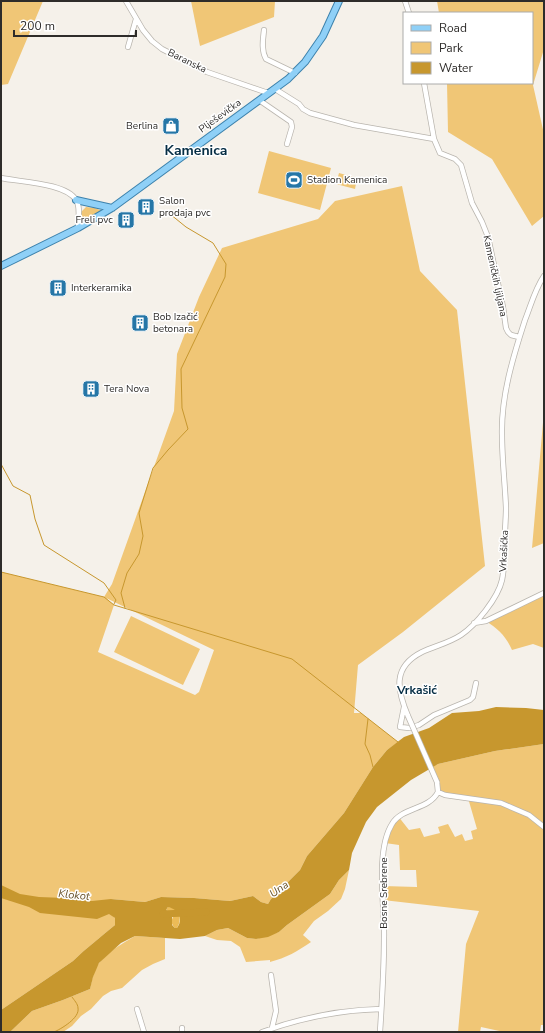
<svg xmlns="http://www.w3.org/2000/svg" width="545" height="1033" viewBox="0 0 545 1033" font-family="'Nunito Sans',sans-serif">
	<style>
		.green { fill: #f0c676; fill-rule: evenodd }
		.forest { fill: #ecbb57 }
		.water { fill: #c7972e; fill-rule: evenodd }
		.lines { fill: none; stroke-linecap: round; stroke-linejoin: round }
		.stream { stroke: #c7972e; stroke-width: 1 }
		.river { stroke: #c7972e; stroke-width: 7 }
		.minor-casing { stroke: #b9b5ae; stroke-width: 6 }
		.major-casing { stroke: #3d82ac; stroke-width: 8 }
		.minor { stroke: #fff; stroke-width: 4.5 }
		.major { stroke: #8fd0f7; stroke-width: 6 }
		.minor-bridge-casing { stroke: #b9b5ae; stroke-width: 6; stroke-linecap: butt }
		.minor-bridge { stroke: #fff; stroke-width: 4.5 }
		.labels { text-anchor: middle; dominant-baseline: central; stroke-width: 3; stroke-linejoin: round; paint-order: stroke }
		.street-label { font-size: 10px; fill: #2e2c2a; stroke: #fff }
		.poi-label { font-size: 10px; fill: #2e2c2a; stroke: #fff; text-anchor: start }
		.water-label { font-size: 11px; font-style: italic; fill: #68532b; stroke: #fff }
		.quarter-label { font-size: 12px; font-weight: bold; fill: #052d44; stroke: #fff }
		.district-label { font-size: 14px; font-weight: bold; fill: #052d44; stroke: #fff }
	</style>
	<rect width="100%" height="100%" fill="#f5f1ea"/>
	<path class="green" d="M1,1h42l-35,83 -7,1z
		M191,1h84l-1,16 -74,29z
		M437,1h107v48l-11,36 11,49v82l-12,10 -40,-67 -44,-27 -1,-49h85v-70h-93z
		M269,151l62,17 -11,42 -62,-17z
		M339,173l18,5 -2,11 -19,-5z
		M402,186l18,85 37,39 28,256 -82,66 -45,33 -4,48h7l37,29 -11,8 -14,17 -29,46 -37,43 -7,14 -29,29 -3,5 -7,-2 -8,-6 -23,5 -36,-3 -33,-1 -16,5 -34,-3 1,16 3,3v7c-14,12 -29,23 -42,36l-72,49v-438l103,25 8,-13 62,-173 3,-57 22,-57 23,-49 96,-29 17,-18zM106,598l108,52 -15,42 -4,3 -97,-43 16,-47z
		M86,207l9,1 7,3 -23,13 1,-11z
		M544,411v132l-12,5z
		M544,593v55l-11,-4 -21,6c-6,-14 -14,-21 -26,-29z
		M131,616l69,33 -17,36 -69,-33z
		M544,744v281h-3l-1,7h-36l-23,-5 -1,5h-22l8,-88 13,-33 -96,-11v-14l34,1 -1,-17h-16l-1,-25 -14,-2 13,-27 11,14 11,-2 4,9 16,-4 -2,-6 10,-3 7,13 7,-3 3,7 8,-2 -2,-8 6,-2 -9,-31 -30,-6 -8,-25 8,-3 57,-13z
		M349,870l-4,19 -4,10 -13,12 -14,10 -11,14 8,7c-13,9 -25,16 -41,20v-2l-24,2 -6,-15 -9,-6 -14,-1 -12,-4 12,-6 11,-2 19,10 9,1 23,-7 8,-7 43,-31 9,-14z
		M135,936l30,2v21l-12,5 -11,6 -20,18 -11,3 -8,5 -12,13 -10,7 -9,10 -9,6h-53l22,-21 31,-11 27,-11c2,-9 4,-20 10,-27 9,-11 23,-19 35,-26z"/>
	<path class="forest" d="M168,907c1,0 6,1 7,1 6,4 6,14 2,20h-2c-4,-4 -4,-7 -2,-11l-3,-5 -4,-2z"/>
	<path class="water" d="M496,707l30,1 18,2v34l-49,7 -57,13 -27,16 -34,27 -11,15 -14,31 -3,17 -10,10 -9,14 -43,31 -8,7 -11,5 -12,2 -9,-1 -19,-10 -11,2 -12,6 -25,3 -45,-3 -14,7 -22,20 -6,14 -3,12 -27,11 -31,11 -22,21h-9v-22l72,-49c13,-13 28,-24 42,-36v-7l-6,-4 -12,5 -57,-6 -11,-6 -28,-9v-13l19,9 19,3 26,1 27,3 19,-2 34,3 16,-5 33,1 36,3 23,-5 8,6 7,2 3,-5 29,-29 7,-14 37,-43 29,-46 14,-17 17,-13 25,-9 23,-15 27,-2zM168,907c10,2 16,11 9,21h-2l-3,-3v-12l-6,-3z"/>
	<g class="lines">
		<path class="stream" d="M1,464l12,22 17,9 5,24 9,26 60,38 12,17 -2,4
			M1,572l103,25 10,8 178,54 106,83
			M125,608l-4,-15 6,-20 12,-19 4,-18 -4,-23 14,-45 15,-18 20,-21 -6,-21 -1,-39 44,-92 1,-13 -13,-21 -27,-16 -16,-13
			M368,719l-3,25 5,11 3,12
			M54,1032c7,-3 26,-14 24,-24 0,-4 -4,-8 -6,-11"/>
		<path class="river" d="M163,914l43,-2"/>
		<defs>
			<path id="minor" d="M126,1l17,29 9,11 10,8 45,23 61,21
				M405,1l4,12
				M264,30c-1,9 -3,20 2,29l29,14
				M128,47l8,-28
				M424,83l10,56 6,14 15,6 6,6 11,38 10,19 6,15 15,70 3,21 2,4 3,3 8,2
				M275,89l24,15 4,5 7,4 44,12 80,14
				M259,100l32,22 1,5 -5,17
				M1,178c19,4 65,5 75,22 5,7 2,20 2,28
				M474,623l12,-2 58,-28
				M404,707l-4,20 9,1 10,-3 15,-10 36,-15 3,-3 3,-14
				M408,716c-11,-26 -16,-49 14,-64 13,-6 27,-9 39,-17 15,-10 37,-37 41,-55 3,-15 3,-30 3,-45 0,-9 1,-18 1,-27 -1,-24 -4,-49 -4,-73 -1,-39 11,-78 23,-115 6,-15 10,-31 19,-44
				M438,792l7,3 56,8 28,12 15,12
				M271,975l5,36 -4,17
				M137,1009l7,23
				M182,1028v4
				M262,1032c38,-14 78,-22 119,-23
				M380,1032c2,-31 4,-63 4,-94 1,-31 -9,-87 8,-114 10,-17 37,-14 46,-32l-1,-10"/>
			<path id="major" d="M76,200l36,8
				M1,266l77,-38 34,-20 176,-129 17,-17 18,-26 16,-35"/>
		</defs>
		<use href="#minor" class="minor-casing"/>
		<use href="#major" class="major-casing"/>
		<use href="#minor" class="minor"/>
		<use href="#major" class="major"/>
		<defs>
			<path id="minor-bridge" d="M408,716l29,66"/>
		</defs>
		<use href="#minor-bridge" class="minor-bridge-casing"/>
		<use href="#minor-bridge" class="minor-bridge"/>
	</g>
	<defs>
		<symbol id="shop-square" viewBox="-11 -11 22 22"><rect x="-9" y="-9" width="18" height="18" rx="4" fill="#2576a7" stroke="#fff"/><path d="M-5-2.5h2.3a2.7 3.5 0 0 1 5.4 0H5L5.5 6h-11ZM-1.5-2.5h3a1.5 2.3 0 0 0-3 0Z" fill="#fff"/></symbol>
		<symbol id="stadium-square" viewBox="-11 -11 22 22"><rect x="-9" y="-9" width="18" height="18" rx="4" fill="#2576a7" stroke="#fff"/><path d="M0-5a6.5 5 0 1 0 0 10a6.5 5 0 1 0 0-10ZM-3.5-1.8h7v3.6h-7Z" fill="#fff"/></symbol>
		<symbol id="building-square" viewBox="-11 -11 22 22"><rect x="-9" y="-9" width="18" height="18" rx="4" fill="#2576a7" stroke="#fff"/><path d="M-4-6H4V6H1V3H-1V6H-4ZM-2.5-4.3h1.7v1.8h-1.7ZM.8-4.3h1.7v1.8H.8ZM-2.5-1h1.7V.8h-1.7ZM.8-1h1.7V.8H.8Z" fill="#fff"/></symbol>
	</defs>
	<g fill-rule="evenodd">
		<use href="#shop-square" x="161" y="116" width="20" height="20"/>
		<use href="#stadium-square" x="284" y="170" width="20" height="20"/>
		<use href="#building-square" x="136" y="197" width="20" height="20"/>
		<use href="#building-square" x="116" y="210" width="20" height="20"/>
		<use href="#building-square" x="48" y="278" width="20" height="20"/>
		<use href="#building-square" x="130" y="313" width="20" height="20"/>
		<use href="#building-square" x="81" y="379" width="20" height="20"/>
	</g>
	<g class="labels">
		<g class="street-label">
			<text transform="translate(187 61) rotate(26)">Baranska</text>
			<text transform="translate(220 116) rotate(-36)">Plješevička</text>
			<text transform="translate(495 276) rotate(78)">Kameničkih ljiljana</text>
			<text transform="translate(504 551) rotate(-87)">Vrkašićka</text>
			<text transform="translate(384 893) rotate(-90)">Bosne Srebrene</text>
		</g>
		<g class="poi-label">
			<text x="158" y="126" text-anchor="end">Berlina</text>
			<text x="307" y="180">Stadion Kamenica</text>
			<text x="159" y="201">Salon<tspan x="159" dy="12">prodaja pvc</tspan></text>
			<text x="113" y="220" text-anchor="end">Freli pvc</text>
			<text x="71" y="288">Interkeramika</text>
			<text x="153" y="317">Bob Izačić<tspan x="153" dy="12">betonara</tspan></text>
			<text x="104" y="389">Tera Nova</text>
		</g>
		<g class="water-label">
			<text transform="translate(279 889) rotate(-35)">Una</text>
			<text transform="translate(74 895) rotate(6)">Klokot</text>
		</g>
		<g class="quarter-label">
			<text x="417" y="690">Vrkašić</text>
		</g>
		<g class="district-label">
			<text x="196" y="150">Kamenica</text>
		</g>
	</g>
	<rect width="545" height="1033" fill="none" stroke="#2e2c2a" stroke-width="4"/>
	<rect x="403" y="12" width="130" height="72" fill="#ffffff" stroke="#ababaa"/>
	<rect x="411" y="25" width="20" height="6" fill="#8fd0f7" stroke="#ababaa"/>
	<text x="439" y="32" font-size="12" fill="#2e2c2a">Road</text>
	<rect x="411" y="42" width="20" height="12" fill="#f0c676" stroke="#ababaa"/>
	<text x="439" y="52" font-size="12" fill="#2e2c2a">Park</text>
	<rect x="411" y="62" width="20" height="12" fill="#c7972e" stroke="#ababaa"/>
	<text x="439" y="72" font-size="12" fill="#2e2c2a">Water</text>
	<path d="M14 30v6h122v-6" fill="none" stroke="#2e2c2a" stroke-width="2"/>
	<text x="20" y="30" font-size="12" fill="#2e2c2a" stroke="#ffffff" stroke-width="3" paint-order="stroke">200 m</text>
</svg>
